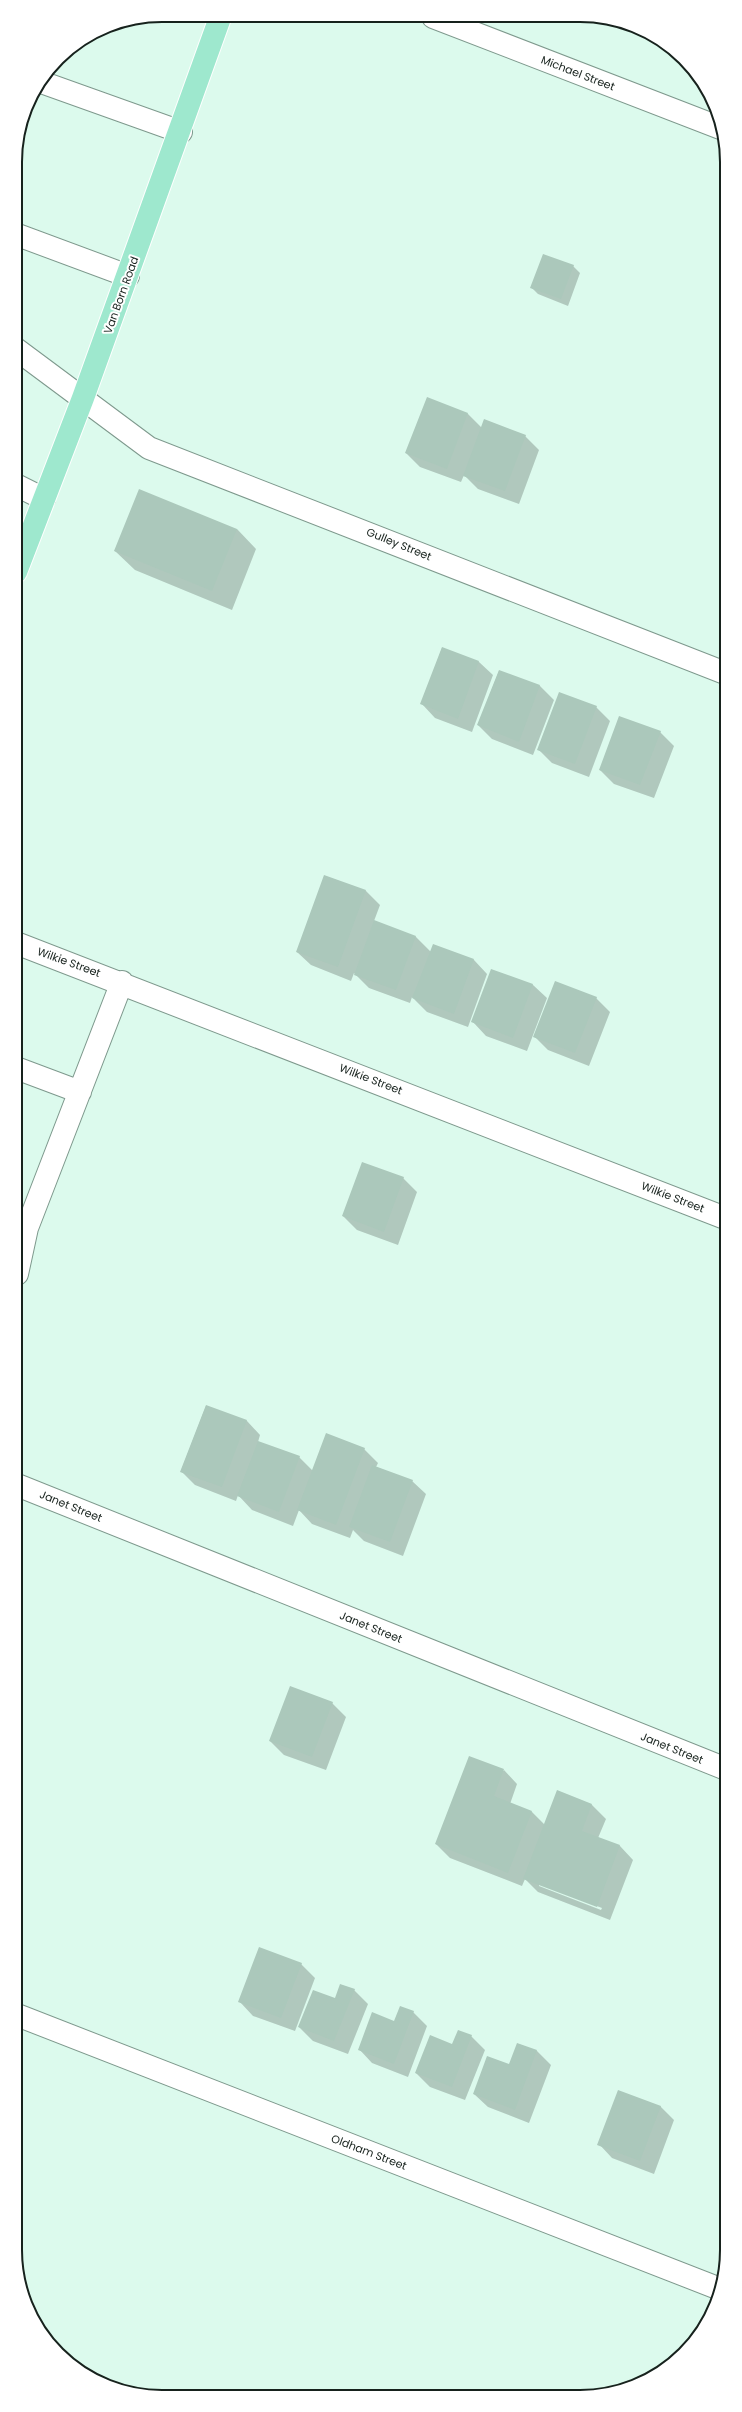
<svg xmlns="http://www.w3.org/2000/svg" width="742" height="2412" viewBox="0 0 742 2412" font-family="Poppins,sans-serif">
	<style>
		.shadow { fill: #0003; fill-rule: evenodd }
		.building { fill: #abc8bb }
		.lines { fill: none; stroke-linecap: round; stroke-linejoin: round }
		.minor-casing { stroke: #7e998d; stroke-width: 24 }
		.major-casing { stroke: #fff; stroke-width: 24 }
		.minor { stroke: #fff; stroke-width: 22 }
		.major { stroke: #9ee8ce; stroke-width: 22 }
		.labels { text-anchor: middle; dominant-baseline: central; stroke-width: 4; stroke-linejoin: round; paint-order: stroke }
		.street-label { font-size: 11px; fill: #17221d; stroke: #fff }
		.rim { fill: none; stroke: #17221d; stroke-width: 2 }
	</style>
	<rect width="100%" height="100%" fill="#dcfaed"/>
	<path class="shadow" d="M573,266l7,7 -12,33 -30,-12 -7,-7z
		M724,283v9l-2,-2z
		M427,399l41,15 14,14 43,8 14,14 -20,54 -41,-15 -14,-14 -3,7 -41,-15 -14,-14z
		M237,529l19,20 -24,61 -97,-40 -20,-19z
		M442,648l37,14 14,13 -21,57 -37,-14 -13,-14z
		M499,671l41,15 14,14 -21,55 -41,-16 -14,-14z
		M596,707l14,14 -21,56 -37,-14 -14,-14z
		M660,732l14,14 -20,52 -40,-14 -14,-14z
		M325,876l41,15 14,14 -6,16 42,16 15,15 43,8 13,14 -19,53 -41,-15 -15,-15 -2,6 -41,-15 -15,-15 -3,8 -40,-16 -14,-13z
		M492,970l41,15 14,13 -20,53 -41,-15 -13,-14z
		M596,998l14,14 -21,54 -41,-16 -13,-13z
		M403,1178l14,14 -19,53 -41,-15 -14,-14z
		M206,1406l41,15 13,14 -2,7 41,15 14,14 51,-22 14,14 -2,4 36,14 14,13 -23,62 -39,-15 -11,-11 -3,8 -38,-14 -13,-14 -6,16 -41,-16 -14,-15 -2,6 -41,-16 -14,-14z
		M332,1703l14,14 -20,53 -42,-15 -14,-14z
		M504,1770l13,14 -7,20 22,8 13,13 13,-33 34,13 14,14 -8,19 22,8 13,14 -23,60 -72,-28 -13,-13 -3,7 -72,-28 -14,-14zM539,1884l63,24 -1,2 -62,-24z
		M301,1964l14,14 -20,53 -42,-15 -13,-14z
		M354,1990l14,14 -20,50 -35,-13 -14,-14 37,-27z
		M413,2012l14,14 -19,51 -36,-14 -13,-14z
		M471,2036l14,14 -20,50 -35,-13 -14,-14 37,-27z
		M518,2044l19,7 14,14 -22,58 -41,-16 -14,-13 35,-28z
		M660,2106l14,14 -20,54 -42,-16 -13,-14z"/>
	<path class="building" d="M543,254l31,11 -13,34 -31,-11z
		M427,397l41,16 -21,56 -42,-16z
		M484,419l42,16 -21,56 -42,-15z
		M139,489l98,40 -25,62 -98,-40z
		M442,647l37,14 -21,58 -38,-15z
		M499,670l41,15 -21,57 -42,-17z
		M559,692l38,14 -22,58 -38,-14z
		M619,716l42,15 -21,54 -41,-15z
		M324,875l42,15 -28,77 -42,-15z
		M374,920l42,16 -20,54 -42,-15z
		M433,944l41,15 -20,55 -42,-16z
		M491,969l42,15 -20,54 -42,-16z
		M555,981l42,16 -22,56 -42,-16z
		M362,1162l42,15 -20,55 -42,-16z
		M206,1405l41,15 -25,67 -42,-15z
		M326,1433l39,15 -29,77 -39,-15z
		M258,1441l42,15 -21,56 -42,-16z
		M372,1465l41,15 -23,62 -41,-15z
		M290,1686l43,16 -21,55 -43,-16z
		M469,1756l35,13 -10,27 38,15 -24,62 -73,-29z
		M557,1790l35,14 -10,27 38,14 -23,62 -74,-28z
		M259,1947l43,16 -21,55 -43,-16z
		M340,1984l15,5 -21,52 -36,-14 15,-37 22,8z
		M400,2006l14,5 -20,53 -36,-14 14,-38 22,9z
		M458,2030l14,5 -20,52 -37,-14 15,-38 22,9z
		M517,2043l20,7 -22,60 -42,-16 14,-38 22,8z
		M618,2090l43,16 -21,55 -43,-16z"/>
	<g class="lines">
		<defs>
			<path id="minor" d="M433,17l290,112
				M41,82l140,50
				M15,234l113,42
				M16,349l133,99 576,225
				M16,485l28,14
				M16,943l709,275
				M16,1068l64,24
				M17,1274l10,-46 95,-246
				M17,1485l709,284
				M17,2015l703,274"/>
			<path id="major" d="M16,572l67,-174 138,-383"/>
		</defs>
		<use href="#minor" class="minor-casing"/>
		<use href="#major" class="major-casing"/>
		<use href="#minor" class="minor"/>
		<use href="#major" class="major"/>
	</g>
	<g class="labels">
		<g class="street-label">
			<text transform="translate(578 73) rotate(21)">Michael Street</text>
			<text transform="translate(121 295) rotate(-70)">Van Born Road</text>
			<text transform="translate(399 544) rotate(22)">Gulley Street</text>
			<text transform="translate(69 962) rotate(20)">Wilkie Street</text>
			<text transform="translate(371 1079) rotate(21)">Wilkie Street</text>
			<text transform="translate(673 1197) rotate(21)">Wilkie Street</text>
			<text transform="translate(71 1506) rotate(22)">Janet Street</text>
			<text transform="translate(371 1627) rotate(22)">Janet Street</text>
			<text transform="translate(672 1748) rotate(22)">Janet Street</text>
			<text transform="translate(369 2152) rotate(21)">Oldham Street</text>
		</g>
	</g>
	<path d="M0 0H742V2412H0ZM162 22H580A140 140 0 0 1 720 162V2250A140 140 0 0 1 580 2390H162A140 140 0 0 1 22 2250V162A140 140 0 0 1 162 22Z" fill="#fff" fill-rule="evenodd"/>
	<path class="rim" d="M162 22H580A140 140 0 0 1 720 162V2250A140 140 0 0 1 580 2390H162A140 140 0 0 1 22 2250V162A140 140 0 0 1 162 22Z"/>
</svg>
